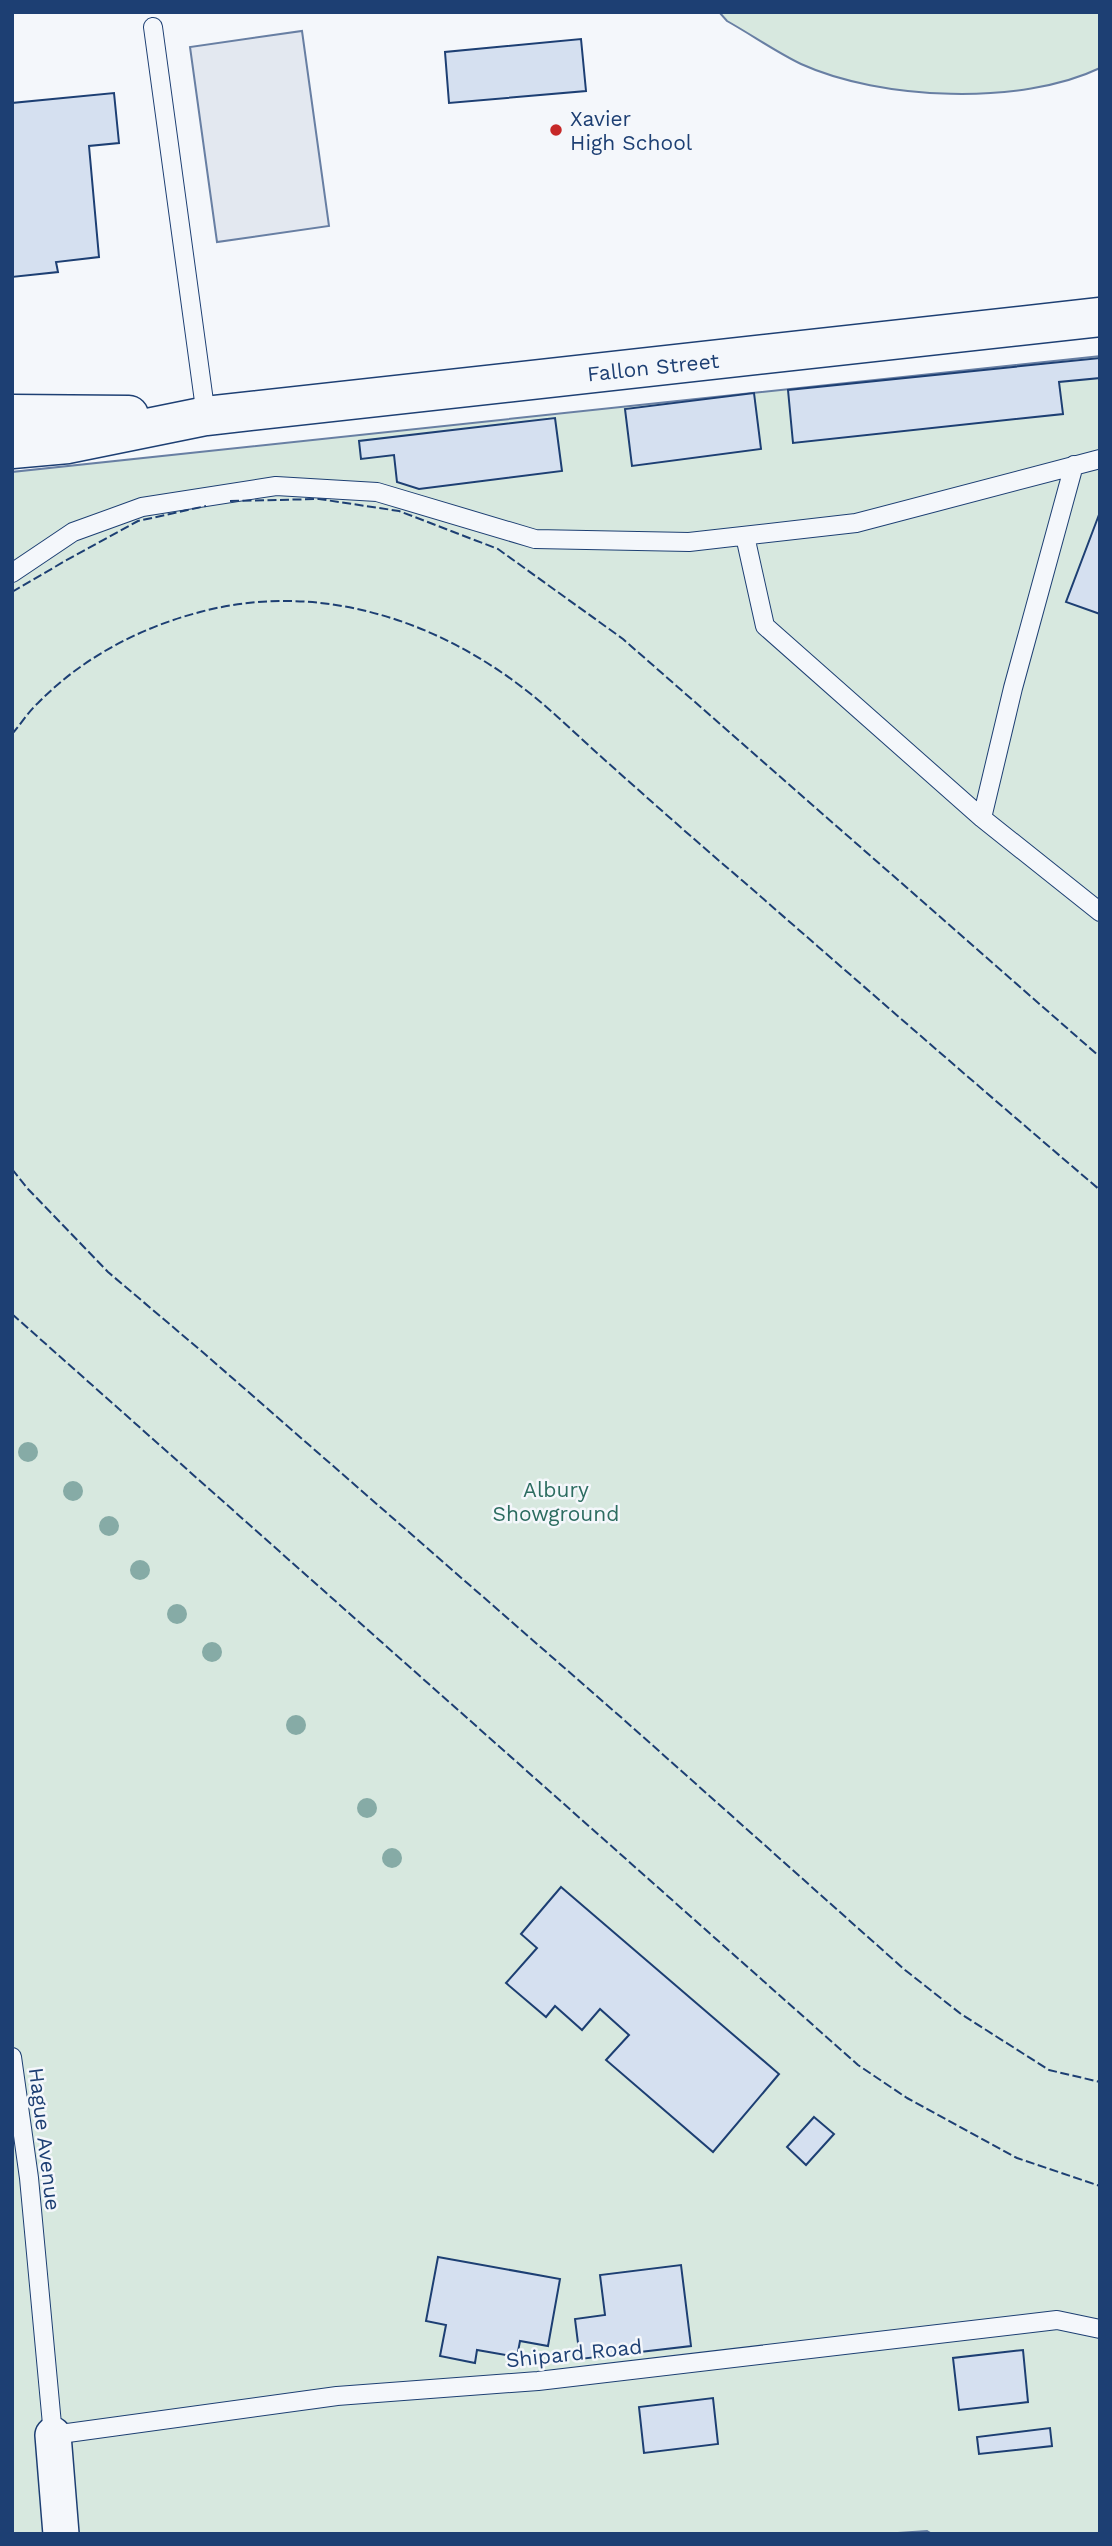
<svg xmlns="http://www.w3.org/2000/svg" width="1112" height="2546" viewBox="0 0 1112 2546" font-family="'Work Sans',sans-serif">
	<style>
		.green { fill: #d7e8df; stroke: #687fa3; stroke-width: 2 }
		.parking { fill: #e3e8f0; stroke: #687fa3; stroke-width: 2 }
		.building { fill: #d5e0f0; stroke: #1d3f73; stroke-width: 2 }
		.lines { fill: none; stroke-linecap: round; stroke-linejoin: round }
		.lane-casing { stroke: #1d3f73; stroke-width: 20 }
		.street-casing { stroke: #1d3f73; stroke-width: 38 }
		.secondary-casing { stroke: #1d3f73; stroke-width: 41 }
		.lane { stroke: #f4f7fb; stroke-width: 18 }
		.street { stroke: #f4f7fb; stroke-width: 35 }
		.secondary { stroke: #f4f7fb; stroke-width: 38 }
		.fence { stroke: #1d3f73; stroke-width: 2; stroke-dasharray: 9 3.5; stroke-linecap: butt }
		.tree { fill: #86aba6 }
		.poi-dot { fill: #c62828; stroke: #f4f7fb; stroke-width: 2.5 }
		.labels { text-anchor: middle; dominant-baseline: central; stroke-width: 5; stroke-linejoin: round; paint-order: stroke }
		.poi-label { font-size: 21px; fill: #1d3f73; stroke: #f4f7fb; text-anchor: start }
		.street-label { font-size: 21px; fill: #1d3f73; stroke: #f4f7fb }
		.park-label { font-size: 21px; fill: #2c6c60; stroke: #f4f7fb }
	</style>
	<rect width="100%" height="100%" fill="#f4f7fb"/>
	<path class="green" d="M719,12h381v56c-79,38 -220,32 -299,-4 -25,-12 -49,-29 -74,-43z
		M1100,356v2178h-168l-5,-3 -44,3h-871v-2062z"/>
	<path class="parking" d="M302,31l27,195 -112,16 -27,-195z"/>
	<path class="building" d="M581,39l5,52 -137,12 -4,-51z
		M114,93l5,50 -30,3 10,111 -43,5 2,10 -46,5v-174z
		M1100,358v20l-41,4 4,32 -270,29 -5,-53z
		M754,393l7,56 -129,17 -7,-57z
		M555,418l7,53 -143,18 -22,-7 -3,-27 -33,4 -2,-18z
		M1100,512v102l-34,-12z
		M561,1887l218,187 -66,78 -107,-92 23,-25 -29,-26 -18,21 -27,-24 -9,11 -40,-34 31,-35 -16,-14z
		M814,2117l20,17 -28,31 -19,-18z
		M438,2257l122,22 -12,67 -28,-5 -3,16 -40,-7 -2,13 -35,-7 6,-31 -20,-4z
		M681,2265l10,81 -111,13 -5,-40 30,-4 -5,-40z
		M1023,2350l5,52 -69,8 -6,-52z
		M713,2398l5,46 -74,9 -5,-46z
		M1050,2428l2,18 -73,8 -2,-17z"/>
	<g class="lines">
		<defs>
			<path id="lane" d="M153,27l53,389
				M745,536l20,90 217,192 118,94
				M12,573l61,-41 69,-25 134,-21 101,6 158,47 154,3 167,-19 244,-64
				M982,818l31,-130 61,-223
				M12,2057l17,121 24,257 284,-39 201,-15 519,-61 43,9"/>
			<path id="street" d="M53,2435l8,99"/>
			<path id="secondary" d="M12,414l117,1
				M12,449l56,-5 138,-28 894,-99"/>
		</defs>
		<use href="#lane" class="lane-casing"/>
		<use href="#street" class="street-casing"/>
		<use href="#secondary" class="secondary-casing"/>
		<use href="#lane" class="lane"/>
		<use href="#street" class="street"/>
		<use href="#secondary" class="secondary"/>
		<path class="fence" d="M230,501l89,-2 80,12 99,38 125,90 477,418
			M12,592l53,-31 73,-40 68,-15
			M12,734c9,-10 16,-22 26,-31 44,-45 101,-75 162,-91 116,-31 234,6 327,79 28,22 54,48 80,71 46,41 91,81 137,120 118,103 236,206 356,308
			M12,1169l16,20 80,83 98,83 417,364 282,251 56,44 88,56 51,12
			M12,1314l846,751 49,33 110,60 83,28"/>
	</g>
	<g class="tree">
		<circle cx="28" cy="1452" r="10"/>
		<circle cx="73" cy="1491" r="10"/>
		<circle cx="109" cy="1526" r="10"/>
		<circle cx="140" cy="1570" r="10"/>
		<circle cx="177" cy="1614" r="10"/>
		<circle cx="212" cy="1652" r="10"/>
		<circle cx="296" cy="1725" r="10"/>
		<circle cx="367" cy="1808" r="10"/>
		<circle cx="392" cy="1858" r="10"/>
	</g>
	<circle class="poi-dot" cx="556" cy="130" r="7"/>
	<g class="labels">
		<g class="poi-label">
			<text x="570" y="118">Xavier<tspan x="570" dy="24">High School</tspan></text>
		</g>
		<g class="street-label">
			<text transform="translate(653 367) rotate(-6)">Fallon Street</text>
			<text transform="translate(45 2139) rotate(83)">Hague Avenue</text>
			<text transform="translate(574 2353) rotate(-6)">Shipard Road</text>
		</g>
		<g class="park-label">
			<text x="556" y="1489">Albury<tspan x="556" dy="24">Showground</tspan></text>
		</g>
	</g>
	<rect width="1112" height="2546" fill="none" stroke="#1d3f73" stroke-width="28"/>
</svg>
